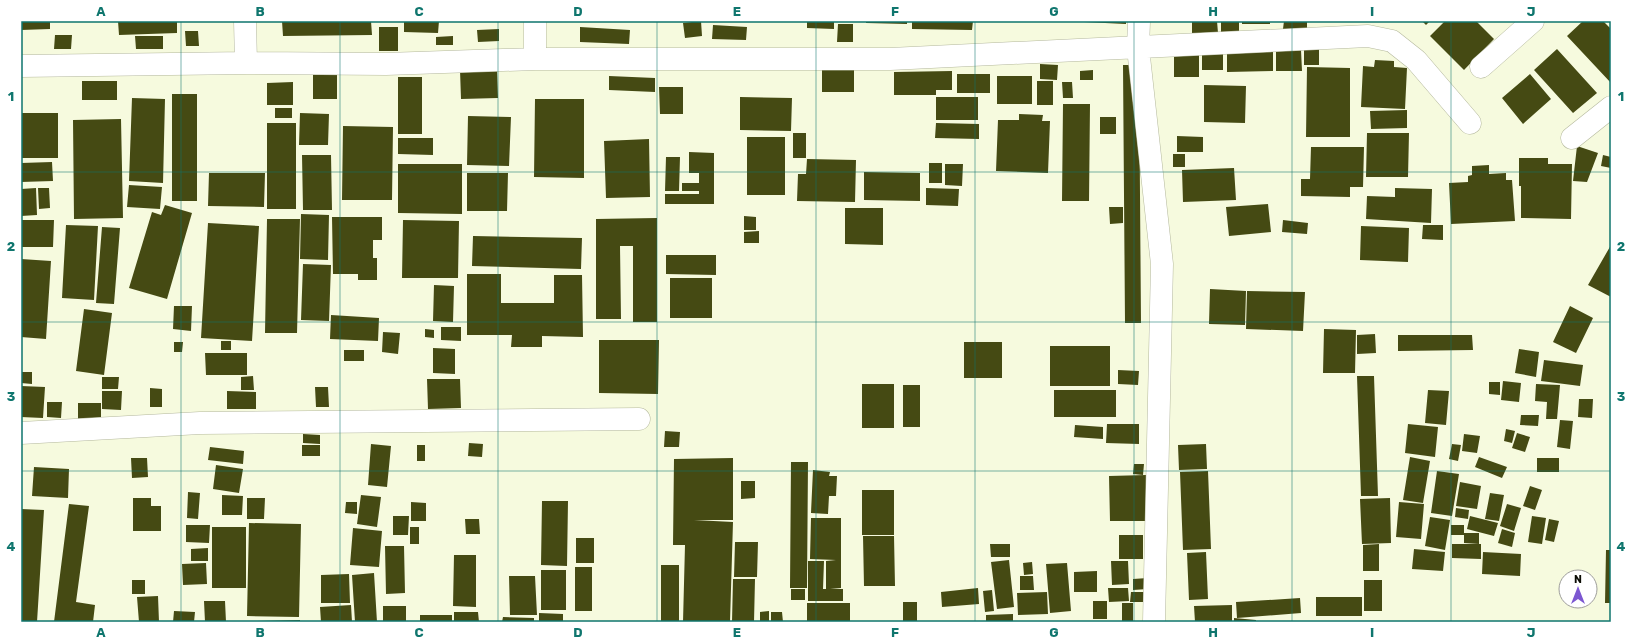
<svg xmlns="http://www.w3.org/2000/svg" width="1632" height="643" viewBox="0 0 1632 643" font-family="Rubik,sans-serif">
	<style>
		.building { fill: #454a13 }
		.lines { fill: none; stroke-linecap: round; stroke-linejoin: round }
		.minor-casing { stroke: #b4b89d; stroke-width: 23 }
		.minor { stroke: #fff; stroke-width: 22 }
		.grid { fill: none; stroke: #0f766e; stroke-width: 1; stroke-opacity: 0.55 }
		.neatline { fill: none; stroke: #0f766e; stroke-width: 1.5 }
		.grid-label { font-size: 13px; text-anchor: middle; font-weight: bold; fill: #0f766e }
	</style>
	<rect width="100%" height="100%" fill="#f6fade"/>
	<path class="building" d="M21,21h29v8l-29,1z
		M118,21h59v12l-58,2z
		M282,21h89l1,14 -89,1z
		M404,21h35l-1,12 -34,-1z
		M701,21l1,15 -17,2 -2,-15z
		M807,21h27v8l-27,-1z
		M866,21h41v3l-41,-1z
		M912,21h61l-1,9 -60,-1z
		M1084,21h42v3l-42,-2z
		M1192,21h25l1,12 -26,1z
		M1221,21h18v13h-18z
		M1242,21h28v3h-28z
		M1284,21h23v9l-24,-1z
		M1422,21h8l-4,4z
		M1445,21h31l18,18 -30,31 -34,-34z
		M1583,21h20l8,8v54l-44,-47z
		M838,24h15v18h-16z
		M713,25l34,2 -1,13 -34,-1z
		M379,27h19v24h-19z
		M580,27l50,3 -1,14 -49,-2z
		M499,29v12l-21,1 -1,-12z
		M185,31h13l1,15h-13z
		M55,35h17l-1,14h-17z
		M135,36h28v13h-27z
		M453,36v9h-17v-8z
		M1202,47h21v23h-21z
		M1304,49h15v16h-15z
		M1557,49l40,44 -24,20 -39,-43z
		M1276,50h25l1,21h-26z
		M1227,52h46v19l-46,1z
		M1174,54h25v23h-25z
		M1375,60l19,1v6l13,1 -2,41 -44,-2 2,-41 11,1z
		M1040,64l18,1 -1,15 -17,-1z
		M1123,65h16l2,258h-16z
		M1307,67l43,1v69h-44z
		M822,68h32v24h-32z
		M497,69l1,29 -37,1 -1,-29z
		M1093,70v10h-13v-9z
		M313,71h24v28h-24z
		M952,71v19h-16v5h-42v-23z
		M957,74h33v19h-33z
		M1530,74l21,25 -28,25 -21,-26z
		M609,76l46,2v14l-46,-2z
		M997,76h35v28h-35z
		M398,77h24v57h-24z
		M82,81h35v19h-35z
		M1037,81h16v24h-16z
		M293,82v23h-26v-22z
		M1062,82h10l1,16h-10z
		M1204,85l42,1 -1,37 -41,-1z
		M659,87h24v27h-23z
		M172,94h25v107h-25z
		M740,97l52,1 -1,33 -51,-1z
		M936,97h42v23h-42z
		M132,98l33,1 -2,84 -34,-2z
		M535,99h49v79l-50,-1z
		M1063,104h27l-1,97h-27z
		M275,108h17v10h-17z
		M1407,110v18l-36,1 -1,-18z
		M21,113h37v45h-37z
		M300,113l29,1 -1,31h-29z
		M1019,114l24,1 -1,6h8l-2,52 -52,-2 2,-51h21z
		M468,116l43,1 -2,49 -42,-1z
		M1100,117h16v17h-16z
		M121,119l2,99 -49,1 -1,-99z
		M267,123h29v86h-29z
		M936,123l43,1v15l-44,-1z
		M343,126l50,1 -1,73h-50z
		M793,133h13v25h-13z
		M1367,133h42l-1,44h-42z
		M1177,136l26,1v15h-26z
		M747,137h38v58h-38z
		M398,138h35v17l-35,-1z
		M649,139l1,58 -44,1 -2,-57z
		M1577,146l21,7 -11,29 -14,-1z
		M1311,147h53l-1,40h-13v10l-49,-1v-17h9z
		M689,152l25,1v51h-49v-10h34v-3h-17v-8h17v-10h-10z
		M1173,154h12v13h-12z
		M302,155h29l1,55h-29z
		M1603,155l8,2v11l-10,-2z
		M666,157h14l-1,34h-14z
		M1519,158h29v6h24l-1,55 -50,-1v-32h-2z
		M807,159l49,1 -1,42 -58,-1 1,-27h8z
		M52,162l1,19 -32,1v-19z
		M929,163h13v20h-13z
		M398,164h64v50l-64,-1z
		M945,164h18l-1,22 -17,-1z
		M1489,165v9l17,-1v7h6l3,41 -64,3 -2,-41 19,-1v-6l4,-1v-9z
		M1234,168l2,32 -53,2 -1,-32z
		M864,172l56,1v28l-56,-1z
		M209,173h56l-1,34 -56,-1z
		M467,173h41l-1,38h-40z
		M129,185l33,2 -2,22 -33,-2z
		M36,188l1,27 -16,1v-27z
		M38,188h11l1,20 -11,1z
		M926,188l33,1 -1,17 -32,-1z
		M1395,188l37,1 -1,34 -65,-4 1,-23 28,1z
		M1268,204l3,28 -42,4 -3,-29z
		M165,205l27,8 -25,86 -38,-11 23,-76 9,3z
		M1109,207h14v16l-13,1z
		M845,208h38v37l-38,-1z
		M301,214l28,1 -1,45 -28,-1z
		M744,216l12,1v13h-12z
		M332,217h50v23h-9v18h4v22h-19v-6h-25z
		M657,218v104h-24v-76h-13l1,73h-25v-100z
		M267,219h33l-3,114h-32z
		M21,220h33l-1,27h-32z
		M403,220l56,1 -1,57h-56z
		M1283,220l25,3 -1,11 -25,-2z
		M208,223l51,3 -7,115 -51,-3z
		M66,225l32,1 -4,74 -32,-2z
		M1423,225h20v15l-21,-1z
		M1361,226l48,2 -1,34 -48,-2z
		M102,227l18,1 -6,76 -18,-1z
		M759,231v12h-15v-11z
		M473,236l109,2 -1,31 -109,-3z
		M1611,245v52l-23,-12z
		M666,255h50v20l-50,-1z
		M21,259l30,2 -5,78 -25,-2z
		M303,264l28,1 -2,56 -28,-1z
		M467,274h34v29h53v-28h28l1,62 -41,-1v11h-31l1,-12h-45z
		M670,278h42v40h-42z
		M434,285l20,1 -1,36 -20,-1z
		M1210,289l36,2 -1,34 -36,-1z
		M1247,291l58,1 -2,39 -57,-2z
		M174,306h18l-1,25 -18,-2z
		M1570,306l23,12 -17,35 -23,-11z
		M84,309l28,4 -8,62 -28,-4z
		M331,315l48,3 -1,23 -48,-2z
		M441,327h20v14l-20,-1z
		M425,329l9,1v8l-9,-1z
		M1324,329l32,1 -1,43h-32z
		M383,332l17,1 -2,21 -16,-2z
		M1375,334l1,19 -19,1v-19z
		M1398,335h74l1,15 -75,1z
		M599,340h60l-1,54 -59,-1z
		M221,341h10v9h-10z
		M174,342h9l-1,10h-8z
		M964,342h38v36h-38z
		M1050,346h60v40h-60z
		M433,348l22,1v25l-22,-1z
		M1519,349l20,3 -3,25 -21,-4z
		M344,350h20v11h-20z
		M205,353h42v22h-41z
		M1544,360l39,5 -3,21 -39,-5z
		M1118,370l21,1 -1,14 -20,-1z
		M21,372h11v12l-11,-1z
		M253,376l1,14h-13v-13z
		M1357,376h17l4,120h-17z
		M102,377h17l-1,12h-16z
		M427,379h33l1,29 -33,1z
		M1503,381l18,2 -2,19 -18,-2z
		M1489,382h11v13l-11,-1z
		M862,384h32v44h-32z
		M1536,384l24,1 -3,34h-11l1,-17 -12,-1z
		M903,385h17v42h-17z
		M21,386l24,1 -2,31 -22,-1z
		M315,387h13l1,20h-13z
		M150,388l12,1v18h-12z
		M1054,390h62v27h-62z
		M1428,390l21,1 -3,34 -21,-2z
		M102,391h20l-1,19 -19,-1z
		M227,391l29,1v17h-29z
		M1579,399h14l-1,19 -14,-1z
		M47,402h15l-1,16 -14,-1z
		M78,403h23v16h-23z
		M1521,415h18l-1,11 -18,-1z
		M1560,420l13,1 -3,28 -13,-2z
		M1107,424h32v20l-33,-1z
		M1408,424l30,3 -3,30 -30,-4z
		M1075,425l28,2v12l-29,-2z
		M1506,429l9,2 -3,12 -8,-2z
		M665,431l15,1 -1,15h-15z
		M1517,433l13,4 -5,15 -13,-4z
		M303,434l17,1v9l-17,-1z
		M1464,434l16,2 -3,17 -15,-2z
		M469,443l14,1 -1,13 -14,-1z
		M371,444l20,2 -4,41 -19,-2z
		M1206,444l1,25 -28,1 -1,-25z
		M1452,444l9,1 -3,16 -9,-2z
		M302,445h18v11h-18z
		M417,445h8v16h-8z
		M210,447l34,4 -1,13 -35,-4z
		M1410,457l20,4 -7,42 -20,-3z
		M1479,457l28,10 -5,11 -27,-11z
		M131,458h16l1,19 -16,1z
		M733,458v62h-39l39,2 -3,100h-47l2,-77h-12l1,-86z
		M1537,458h22v14h-22z
		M791,462h17l-1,126h-17z
		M1134,464h10l-1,11 -10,-1z
		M216,465l27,4 -4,24 -26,-4z
		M34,467l35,2 -1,29 -36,-2z
		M813,470l17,2 -1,4h8l-1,20h-7l-1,18 -17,-1z
		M1208,471l3,78 -28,1 -3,-78z
		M1437,471l22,3 -7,42 -21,-3z
		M1146,475l1,46h-37l-1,-45z
		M741,481h14v17l-14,1z
		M1460,482l21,4 -4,23 -21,-3z
		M1530,486l12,4 -7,20 -12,-4z
		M862,490h32v45h-32z
		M188,492l12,1 -2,26 -11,-1z
		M1490,493l14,2 -5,26 -14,-2z
		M222,495l21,1 -1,19h-20z
		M361,495l20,2 -4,30 -20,-3z
		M133,498h18v8h10v25h-28z
		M247,498h18l-1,21h-17z
		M1390,498l1,45 -29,1 -2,-45z
		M542,501h26l-1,65 -26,-1z
		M346,502h11v12l-12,-1z
		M411,502l15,1v18h-15z
		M1399,502l25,2 -3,35 -25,-2z
		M69,504l20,2 -13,96 19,3 -2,17h-39z
		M1507,504l14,4 -7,23 -14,-5z
		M1456,508l13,2 -1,9 -13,-2z
		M21,509l23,1 -7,112h-16z
		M393,516h16l-1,19h-15z
		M1470,516l28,7 -4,13 -27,-7z
		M1532,516l14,2 -4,26 -14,-2z
		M1430,517l20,3 -5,30 -20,-4z
		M811,518h30v70l-11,1h13v12h-35v-40h16l-1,28h3v-28l10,-1 -26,-1z
		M465,519h14l1,15h-14z
		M1549,519l10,2 -5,21 -9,-2z
		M249,523l52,1 -2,93 -52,-1z
		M186,525h24l-1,18 -23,-1z
		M1451,525h13v8h15v11l-15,-1v-8h-13z
		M212,527h34v61h-34z
		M410,527h9v17h-9z
		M353,528l29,3 -3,36 -29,-2z
		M1502,529l13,4 -3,14 -14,-4z
		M1119,535h24v24h-24z
		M863,536h31l1,50h-31z
		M576,538h18v25h-18z
		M735,542h23l-1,35h-23z
		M990,544h20v13h-19z
		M1379,544v27h-16v-26z
		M1452,544h29v15l-29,-1z
		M385,546h19l1,47 -19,1z
		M208,548v13h-17v-12z
		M1414,549l31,3 -2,19 -31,-2z
		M1606,550h5v53h-6z
		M1206,552l2,47 -19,1 -2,-47z
		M1483,552l38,2 -1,22 -38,-2z
		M454,555h22v52l-23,-1z
		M1009,560l5,47 -17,2 -6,-47z
		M1111,561h17l1,23 -17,1z
		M1032,562l1,12 -9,1 -1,-12z
		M206,563l1,21 -24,1 -1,-21z
		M1067,563l4,48 -21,2 -4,-49z
		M661,565h18v57h-18z
		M575,567h17v44h-17z
		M541,570h25v40h-25z
		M1097,571v21h-23v-20z
		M374,573l3,49h-22l-3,-47z
		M349,574l1,29h-29v-28z
		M509,576h26l2,39h-27z
		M1020,576h13l1,14h-14z
		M1148,578v11l-15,1v-11z
		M733,579h22l-1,43h-22z
		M132,580h13v14h-13z
		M1364,580h18v31h-18z
		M978,588l1,16 -37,3 -1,-15z
		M1108,588h20l1,13 -20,1z
		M791,589h14v11h-14z
		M992,590l2,21 -9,1 -2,-21z
		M1047,592l1,22 -30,1 -1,-22z
		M1131,592h16v10h-17z
		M158,596l1,26h-20l-2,-25z
		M1316,597h46v19h-46z
		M1300,598l1,15 -64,5 -1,-16z
		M204,601h21l1,21h-21z
		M1093,601h14v18h-14z
		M903,602h14v19h-14z
		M807,603h43v18l-43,1z
		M1122,603h11v19h-11z
		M351,605l1,17h-31l-1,-15z
		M1232,605v17h-37l-1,-16z
		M383,606h23v16h-23z
		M174,611l21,1 -1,10h-21z
		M769,611v11h-9v-10z
		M454,612h24l1,10h-25z
		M771,612h11l1,10h-12z
		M539,613l24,1v8h-24z
		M1013,614v8h-27v-7z
		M420,615h32v7h-32z
		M503,617l31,1v4h-32z
		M1234,618l22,2v2h-22z
		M300,620v2h-43v-1z"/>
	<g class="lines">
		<defs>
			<path id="minor" d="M245,21l1,42
				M1139,21l-1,27 24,216 -8,358
				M535,59v-38
				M21,66l225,-3 140,1 149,-5h355l478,-23 24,5 24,19 54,63
				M1481,67l52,-46
				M1572,138l39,-31
				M21,433l179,-10 439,-4"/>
		</defs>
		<use href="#minor" class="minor-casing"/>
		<use href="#minor" class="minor"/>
	</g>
	<path class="grid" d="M181,21v601M340,21v601M498,21v601M657,21v601M816,21v601M975,21v601M1134,21v601M1292,21v601M1451,21v601M21,172h1590M21,322h1590M21,471h1590"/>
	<rect width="1632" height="643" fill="none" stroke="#ffffff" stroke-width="44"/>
	<g transform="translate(1578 589)"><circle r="19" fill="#ffffff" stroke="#9e9e9b"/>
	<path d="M0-3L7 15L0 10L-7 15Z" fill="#7c57d1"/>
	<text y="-6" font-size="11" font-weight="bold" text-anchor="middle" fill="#0c0d05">N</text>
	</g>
	<rect x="22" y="22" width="1588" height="599" class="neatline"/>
	<g class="grid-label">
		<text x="101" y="16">A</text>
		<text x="260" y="16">B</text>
		<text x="419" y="16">C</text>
		<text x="578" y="16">D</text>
		<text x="737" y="16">E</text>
		<text x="895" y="16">F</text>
		<text x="1054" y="16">G</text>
		<text x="1213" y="16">H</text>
		<text x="1372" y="16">I</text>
		<text x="1531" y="16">J</text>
		<text x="11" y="101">1</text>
		<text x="1621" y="101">1</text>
		<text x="11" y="251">2</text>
		<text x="1621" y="251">2</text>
		<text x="11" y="401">3</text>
		<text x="1621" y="401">3</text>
		<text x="11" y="551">4</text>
		<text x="1621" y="551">4</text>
		<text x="101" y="637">A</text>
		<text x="260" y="637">B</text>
		<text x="419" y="637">C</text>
		<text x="578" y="637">D</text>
		<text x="737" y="637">E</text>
		<text x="895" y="637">F</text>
		<text x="1054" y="637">G</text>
		<text x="1213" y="637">H</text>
		<text x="1372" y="637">I</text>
		<text x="1531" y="637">J</text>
	</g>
</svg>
